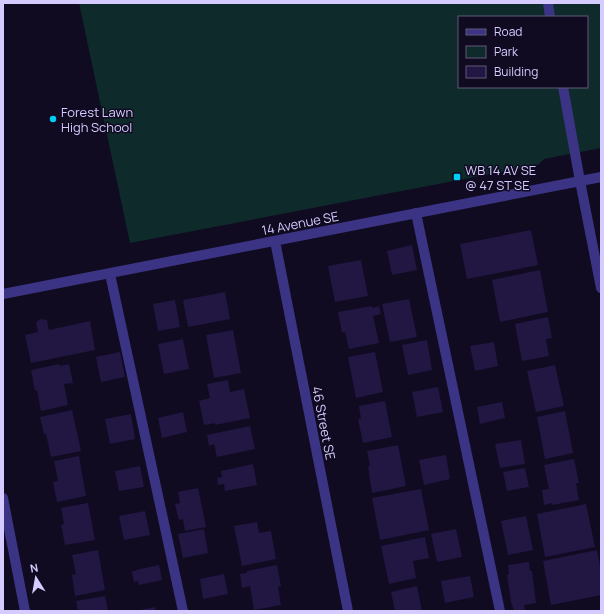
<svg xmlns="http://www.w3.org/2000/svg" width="604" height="614" viewBox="0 0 604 614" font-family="Manrope,sans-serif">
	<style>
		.green { fill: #0e2a2b; fill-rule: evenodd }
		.building { fill: #221643 }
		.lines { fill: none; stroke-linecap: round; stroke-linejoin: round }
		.lane { stroke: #3b3383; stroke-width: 10 }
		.street { stroke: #3b3383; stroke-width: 10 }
		.poi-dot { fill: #00cdf6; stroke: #100b21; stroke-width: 1.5 }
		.labels { text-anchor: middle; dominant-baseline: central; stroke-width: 3; stroke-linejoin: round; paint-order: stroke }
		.poi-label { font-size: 13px; fill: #d5cbff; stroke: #100b21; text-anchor: start }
		.street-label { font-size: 13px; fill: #d5cbff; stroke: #100b21 }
	</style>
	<rect width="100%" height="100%" fill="#100b21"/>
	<path class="green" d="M79,3h522v145l-57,11 -6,6 -408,78zM459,17h128v70h-128z"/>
	<path class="building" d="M531,230l7,35 -71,14 -7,-35z
		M412,245l5,25 -25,5 -5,-24z
		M361,260l7,36 -33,6 -7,-36z
		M540,270l8,42 -48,10 -8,-42z
		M225,292l5,27 -42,8 -5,-27z
		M409,299l8,38 -27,5 -8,-38z
		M175,300l5,27 -22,4 -5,-27z
		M372,306v2l7,-2 2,8 -8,2 6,27 -30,6 -4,-17 -3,1 -4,-21z
		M548,317l4,21 -6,1 3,17 -27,5 -7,-37z
		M41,319l6,1 2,10 41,-9 5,29 -64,13 -6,-28 13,-3 -2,-10z
		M233,330l8,43 -27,5 -8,-43z
		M183,339l6,30 -25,5 -6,-30z
		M427,340l5,30 -24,5 -6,-30z
		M494,342l4,24 -23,5 -5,-25z
		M120,352l5,25 -24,5 -5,-25z
		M375,352l8,40 -27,6 -8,-41z
		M59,364l1,2 9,-2 4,19 -9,1 4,21 -27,6 -4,-21 -2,1 -4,-21z
		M555,365l9,41 -28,6 -9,-41z
		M228,380l2,12 14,-3 6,29 -35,7v-2l-11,2 -5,-24 11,-3 -3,-14z
		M438,387l5,25 -26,5 -5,-25z
		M385,401l7,36 -29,6 -5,-24h3l-2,-13z
		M502,402l3,16 -25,6 -3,-17z
		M72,410l9,41 -30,6 -5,-23h-2l-4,-17z
		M565,411l8,42 -28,6 -8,-42z
		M183,412l4,20 -25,6 -4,-20z
		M131,414l4,25 -25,5 -5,-25z
		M250,426l5,23 -38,8 -3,-13 -5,2 -2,-11z
		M521,440l4,24 -25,4 -5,-24z
		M398,445l8,41 -34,7 -4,-27h2l-3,-15z
		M446,455l4,24 -26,6 -5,-25z
		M79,456l7,40 -29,6 -4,-20 5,-1 -4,-20z
		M574,459l5,24h-3l3,17 -27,5v-2l-8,2 -2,-15 7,-1 -5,-24z
		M253,464l4,21 -32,6 -1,-7 -6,1 -1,-7 5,-1 -1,-6z
		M140,466l4,21 -25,4 -4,-20z
		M525,468l4,19 -22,4 -4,-19z
		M198,488l8,39 -21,4 -2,-12 -4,1 -4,-16 5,-1 -2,-11z
		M421,489l8,41 -49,10 -8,-42z
		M88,503l7,37 -30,5 -4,-20 3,-1 -3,-16z
		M586,504l9,43 -50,10 -8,-43z
		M145,511l5,24 -26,5 -5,-24z
		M526,516l7,34 -25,5 -7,-34z
		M257,522l2,11 12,-2 5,28 -34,7 -8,-40z
		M204,529l4,24 -25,5 -5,-24z
		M456,529l6,28 -25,5 -6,-28z
		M425,537l4,21 -16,3 3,17 -27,6 -8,-38z
		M98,550l7,40 -30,6 -3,-21 4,-1 -4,-19z
		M597,550l4,21v24l-50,10 -8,-44z
		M529,562l1,9h2l4,32 -12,2 1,6h-11l-3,-9 -4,-27 2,-1 -1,-9z
		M159,565l3,15 -23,5 -1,-4 -4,1 -2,-11h4v-1z
		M277,565l4,21 -3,1 3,18 -27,5 -4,-24 -8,2 -2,-14 7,-1v-2z
		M224,574l4,20 -25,5 -3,-20z
		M470,576l4,21 -29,6 -4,-22z
		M417,586l5,25h-27l-4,-19z
		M105,596l3,15h-30l-2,-10z
		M155,607l1,4h-16v-1z"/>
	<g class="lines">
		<path class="lane" d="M548,3l2,14
			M563,87l17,94
			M416,213l84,398
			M110,274l73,337"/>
		<path class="street" d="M580,181l21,107
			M275,241l73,370
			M3,294l598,-117
			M3,498l22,113"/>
	</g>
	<g class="poi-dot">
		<circle cx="53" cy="119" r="4"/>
		<rect x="453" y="173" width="8" height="8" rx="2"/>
	</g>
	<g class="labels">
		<g class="poi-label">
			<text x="61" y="112">Forest Lawn<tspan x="61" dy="15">High School</tspan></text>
			<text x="465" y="170">WB 14 AV SE<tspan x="465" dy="15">@ 47 ST SE</tspan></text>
		</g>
		<g class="street-label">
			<text transform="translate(300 223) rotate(-11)">14 Avenue SE</text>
			<text transform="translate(324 423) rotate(79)">46 Street SE</text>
		</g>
	</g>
	<rect width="604" height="614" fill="none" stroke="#d5cbff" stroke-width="8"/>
	<rect x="458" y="16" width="130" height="72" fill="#100b21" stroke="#5f587a"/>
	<rect x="466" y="29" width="20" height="6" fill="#3b3383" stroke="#5f587a"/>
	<text x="494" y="36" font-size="12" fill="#d5cbff">Road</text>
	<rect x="466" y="46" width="20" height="12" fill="#0e2a2b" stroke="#5f587a"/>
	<text x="494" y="56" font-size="12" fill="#d5cbff">Park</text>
	<rect x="466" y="66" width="20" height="12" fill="#221643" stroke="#5f587a"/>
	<text x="494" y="76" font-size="12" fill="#d5cbff">Building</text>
	<g transform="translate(36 578) rotate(349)" stroke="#100b21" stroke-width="3" paint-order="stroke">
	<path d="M0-3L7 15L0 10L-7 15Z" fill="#d5cbff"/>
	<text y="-6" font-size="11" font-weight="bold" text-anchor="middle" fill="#d5cbff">N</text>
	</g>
</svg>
